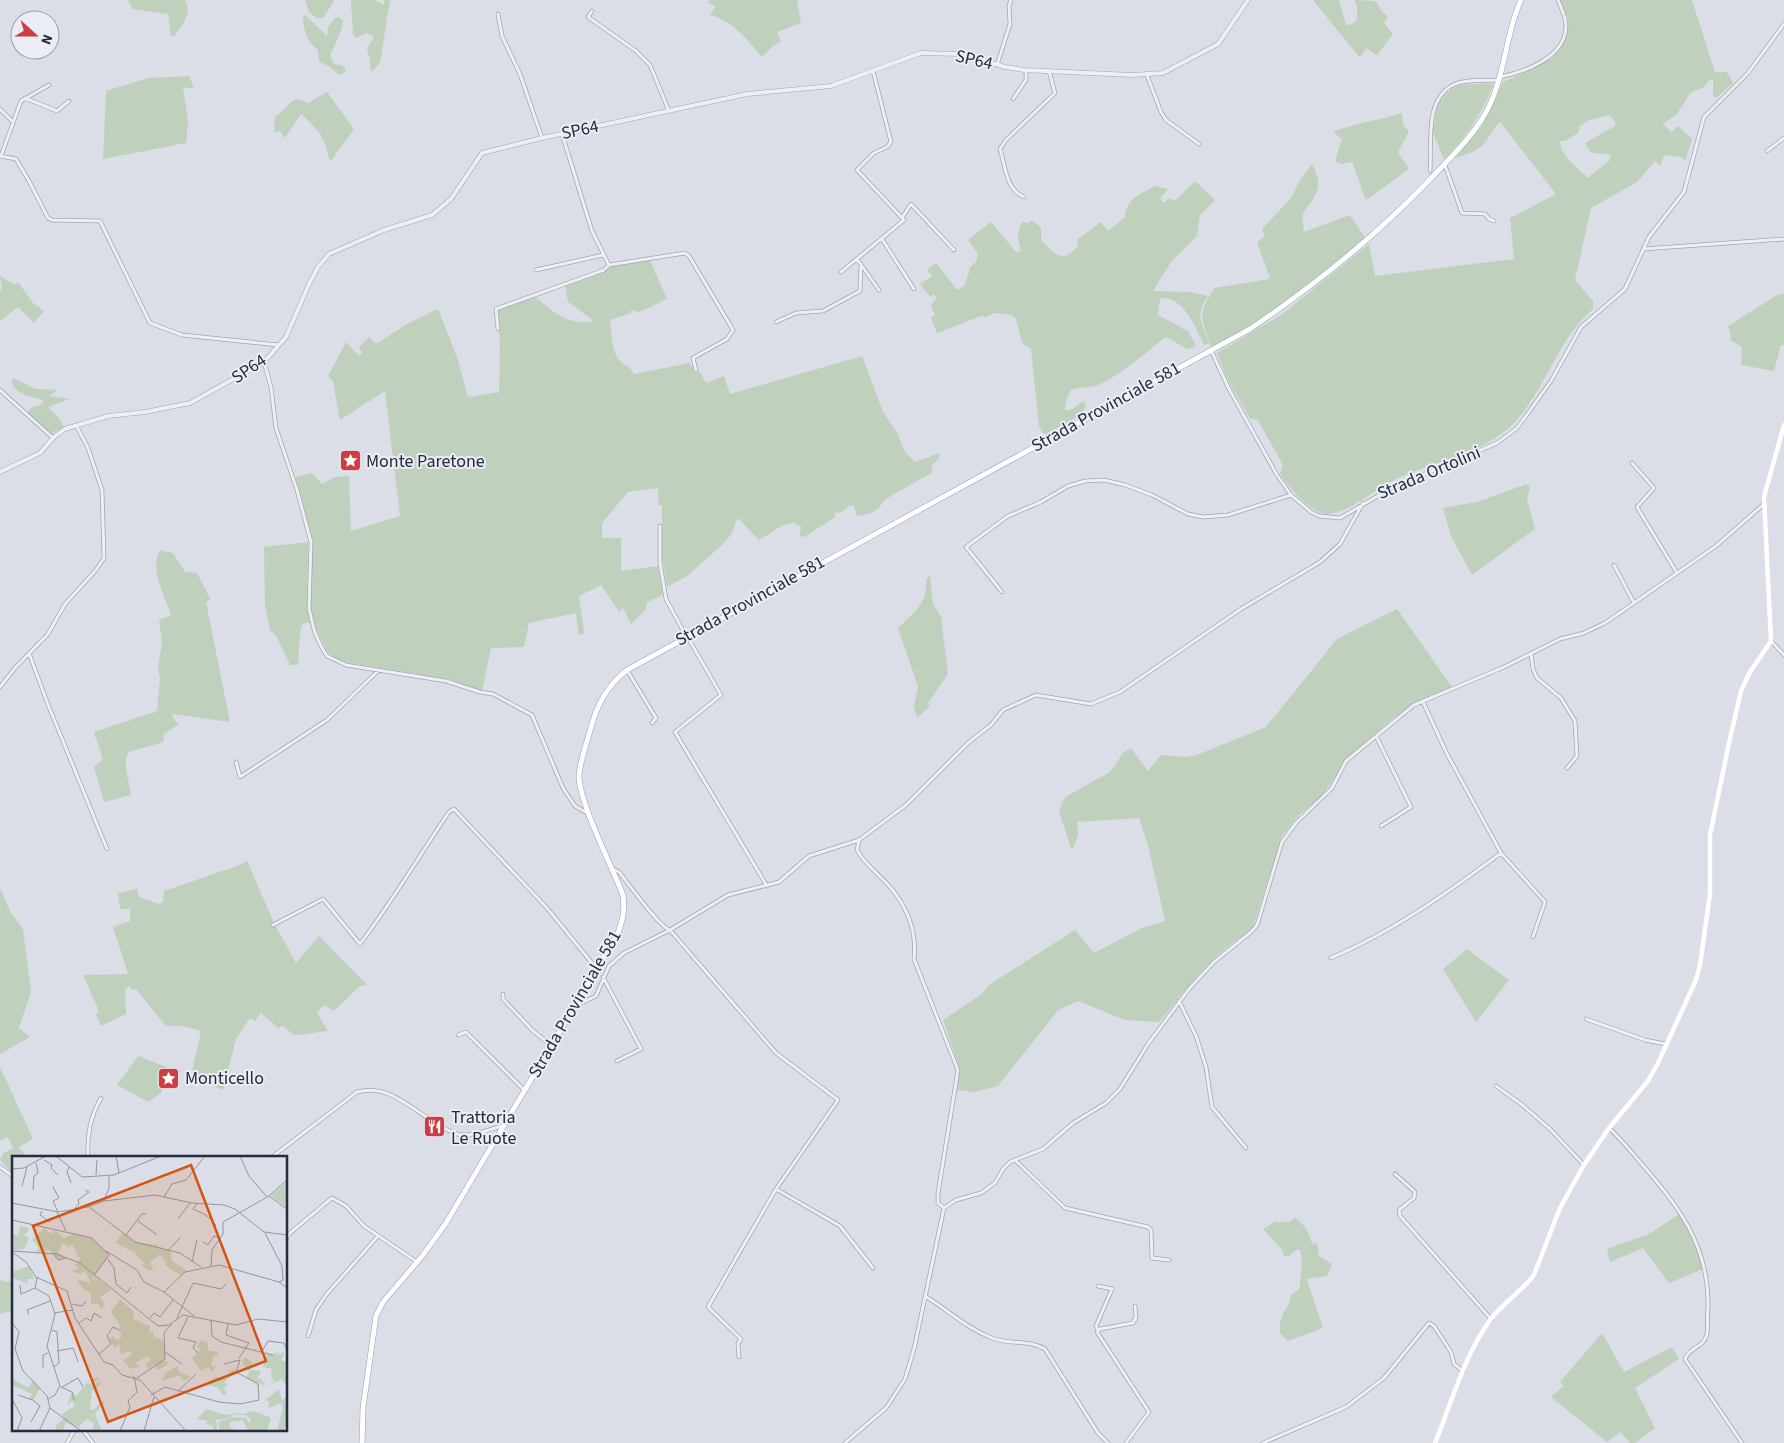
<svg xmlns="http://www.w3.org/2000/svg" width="1784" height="1443" viewBox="0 0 1784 1443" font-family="'Source Sans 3',sans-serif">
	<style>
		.green { fill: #bfd0bc; fill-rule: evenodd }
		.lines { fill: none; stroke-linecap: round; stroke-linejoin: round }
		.minor-casing { stroke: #a1a5b0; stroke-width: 4.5 }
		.tertiary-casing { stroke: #a1a5b0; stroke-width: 5 }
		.primary-casing { stroke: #9aa1b1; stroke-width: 6 }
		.minor { stroke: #eeeff4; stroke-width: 3 }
		.tertiary { stroke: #eeeff4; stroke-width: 4 }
		.secondary { stroke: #fff; stroke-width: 4.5 }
		.primary { stroke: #fff; stroke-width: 5 }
		.labels { text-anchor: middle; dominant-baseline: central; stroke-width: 4; stroke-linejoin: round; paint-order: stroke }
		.street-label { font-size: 18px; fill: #252b3c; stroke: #eaedf4 }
		.poi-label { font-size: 18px; fill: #252b3c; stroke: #eaedf4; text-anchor: start }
		.inset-road { fill: none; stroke: #9296a2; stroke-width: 1 }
		.view { fill: #d45411; fill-opacity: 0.15; stroke: #d45411; stroke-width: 2.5 }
		.inset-edge { fill: none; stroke: #252b3c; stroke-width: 2.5 }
	</style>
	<rect width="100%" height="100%" fill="#dbdee6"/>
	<path class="green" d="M128,0h57c8,14 -3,24 -11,36h-3l-3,-22 -36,-5z
		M305,0h28v3l-10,15h-6l-8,-6z
		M351,0h24l9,5v-5h6l-10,63 -9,9 -1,-13 -3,-10 7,-13 -8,-3 -10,5 -3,-4z
		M709,0h88l4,23 -24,9 4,10 -7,3 -12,12c-16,-19 -28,-35 -52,-42l6,-9 -8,-3z
		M1313,0h26l7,25 6,-1 5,-5v-14l-3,-5 22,1 6,11 6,4 -4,7 9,11 -16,21 -11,-7 -6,10z
		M1560,0h132l23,72h12l6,11 -17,15 -3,-2v-17l-4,1 -5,7 -14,6 -13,21 -14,10 8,8 7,-6 14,13 -7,22 -3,-4 -18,-2 -4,11 -5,-5 -18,21 -46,26 -16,72 18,21v8c-36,30 -47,81 -80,115 -27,28 -83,39 -119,56 -18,9 -47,34 -67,34 -14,1 -41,-29 -47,-41l3,-8 -23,-41 -3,-5h-7l-22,-39 -11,-27 64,-38 88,-71 6,32 139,-17 -4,-41 46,-24 -56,-72c-8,7 -11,17 -18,24 -7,6 -18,9 -27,12l26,-31 22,-45 48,-23 9,-10 7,-14 1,-16zM1610,115l6,8 -1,3 -30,17 6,10 18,1 2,3 -3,5 -21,16c-10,-12 -26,-21 -27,-37h5l13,-8 2,-7 9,-6z
		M305,15l22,21 1,-9 7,-9 4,-1 4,4c-1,13 -9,23 -13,35l4,8 7,1 5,4 -2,4 -5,2 -10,-9 -10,-4 -1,-12c-12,-9 -14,-19 -15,-33z
		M189,76l5,12h-11l5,33 -2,22 -83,16 3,-68 42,-13z
		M1491,83l2,3c-12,29 -27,51 -49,74l-11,-28 4,-27 13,-15 10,-5z
		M327,92l27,37 -23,32c-4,-6 -3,-8 -5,-14 -3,-13 -16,-25 -25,-33l-16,24 -5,-7 -6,2 1,-16c8,-5 13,-14 21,-18l12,4z
		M1402,113l1,12 6,7 -11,20 11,17 -43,31 -14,-38 -11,2 -6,-3 7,-22 -9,-7c25,-10 44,-11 69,-19z
		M1312,164c13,26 4,29 -10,51l2,17 46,-17 16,24 -95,75 -60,34c-9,-32 -15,-31 3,-60l56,-9 -13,-37 8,-6 -3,-7 30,-32 7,-15z
		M1195,181l20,19 -15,15 -3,21 -26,26 -18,29 37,1 18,4c-14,19 -6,27 1,47l-5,2c-9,-18 -19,-48 -44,-47l-2,17 30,16 8,14 -3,3 -6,1 -21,-12c-15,11 -55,46 -72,49 -8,2 -15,1 -23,4l-5,10 -1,10h6l12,-9 3,3c-3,14 -26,22 -37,28l1,5 -7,-4 -4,-7 -8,-77 -9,-6 -6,-24 -4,-4 -17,-2 -10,4 -4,-1 -44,17 -6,-15 4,-3 -4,-10 6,-7 -3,-4 -4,3 -10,-13 12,-8 -5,-6 9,-7 21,27 8,-5 5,-18 6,-5 2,-8 -10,-14 23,-18 26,31 4,-2c-3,-12 -5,-18 1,-29l6,1 4,-3 9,8v12c14,14 21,25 37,6l-1,-6 24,-18 7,9 17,-14c2,-20 15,-22 30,-31l13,3 -8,9 4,5 6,-5 5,3z
		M650,260l17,39 -28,13 -7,-2 -1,3 -21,7c2,13 1,31 10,41 5,5 12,6 14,13l56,-11 5,10 5,-1 6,11 18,-7 6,18 132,-38 21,56 14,21 8,19 10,10 25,-9 -1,5 -8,8 2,6 -49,28c-5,11 -15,15 -27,16l-3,-10h-5l-8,7 -6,-1v5l-31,20 -4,-1 1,-9 -7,-4 -11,2 -24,15 -21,-22 -8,18 -8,9 -35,31 -20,11 -5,-30v-52h-3l-1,-17 -30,4 -26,31v15h19v33l37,-5 5,29 -16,7 -1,7 -15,15 -8,-16 -4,4 -18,-27 -22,11 5,37 -5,2 -3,-22 -47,10 -5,24 -33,1 -9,43 -33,-12 -100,-16 -14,-5 -8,-7 -16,-33 -1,-14 2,-65 -16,-62 16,-4 10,11 13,-7 14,-1 2,55 49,-15 -15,-125 -45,29 -7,-38 -5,-6 18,-34 13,14 3,-3 -3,-6 10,-10 7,7 31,-20 31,-15 20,51 10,37 31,-5 1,-49 -3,-29 2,-6 33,-13c21,15 34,32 62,26l-26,-19 -3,-17 35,-12 10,-6z
		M0,276l15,9 3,-3 15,21 11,8 -10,12 -16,-16 -18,14v-29l2,-3z
		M1779,294h5v51h-3l-7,26 -33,-6 1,-18 -12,-7 1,-4 -3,-10z
		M14,378l21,11 22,1 -8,6 21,3 -22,8 11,11 5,9 -12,7 -24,-21 2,-5 13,-4v-4c-13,-4 -26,-5 -32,-18z
		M1527,484l3,4 -3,11 8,30 -63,46 -21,-39 -8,-28 34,-6z
		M308,542l-1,62 3,19h-7c-5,8 -3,31 -5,42h-8l-14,-29 -6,-6 -5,-25 -1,-58z
		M160,550l13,3 12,19 12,1 14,27 -5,2 24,120 -57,-8 -1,3 7,7 -15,10 -1,8 -34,10 -3,6v10l5,27 -27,7 -10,-35 9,-8 -9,-27 63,-21 3,-33 -2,-9 4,-27 -3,-22 12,-5c-6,-18 -22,-46 -11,-65z
		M930,575l3,29 8,13 7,57 -20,29 2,3 -13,12 -3,-12 4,-19 -20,-59c16,-16 30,-24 28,-48z
		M1397,609l57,81 -39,14 -22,14 -48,43 -22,34 -24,20 -17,21 -30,94c-39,22 -64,57 -93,92l-34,-2 -47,-19 -20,9 -60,76 -24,6 -17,-2 1,-27 -15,-43 39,-26 7,-9 86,-55 19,23 48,-25 23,-7 -17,-76 -9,-27 -62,4 1,13 -6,16 -13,-40 6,-14 45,-25 13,-19 8,-5 17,23 13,-16 25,2 11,-2 69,-28 71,-88z
		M247,861l27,62 22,40 23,-27 48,49 -7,1 -26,25 -10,-6 -7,8 11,18c-6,0 -30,5 -33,4 -5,-2 -8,-7 -13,-9l-4,2 -17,-15 -6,8 -5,-3 -14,21 -13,51 -32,-13 10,-46 -18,-5h-17l-30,-37 -5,1 -1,-4 -5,3 1,25 -25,12 -5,-11 3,-4 -16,-36 45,-1 -15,-47 17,-6v-12h-10l-2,-16 19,-4 2,8 20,7 4,-2 1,-11 73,-25z
		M0,888l11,25 12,16 8,63 -12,36 11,9 -30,17z
		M1467,949l42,31 -33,42 -33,-53z
		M138,1056l29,11 -6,10 2,11 -2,5 -13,9 -31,-17z
		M0,1067l33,72 -14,8 8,10h-13v18l-14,-15 3,-7 11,-5 -7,-11 -7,4z
		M1681,1213l15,30 7,26 -34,14 -26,-35 -33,14 -3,-13 42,-15z
		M1295,1217l11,11 7,17 4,-3 2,14 13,8 -5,12 -20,3 16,49 -35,13 -8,-8c-1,-23 8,-20 11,-38l9,-7c0,-14 4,-24 0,-38h-4l-8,7 -4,-1 -1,-5 -20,-22 11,-7h15z
		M0,1280l6,2 8,-2v36l-4,-5 -10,3z
		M1602,1333l22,39 48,-25 7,12 -44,29 20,40 -20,15h-5l-9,-11 -14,10 -56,-45 13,-11 -4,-4z"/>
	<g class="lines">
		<defs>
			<path id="minor" d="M592,11l-4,6 48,34 14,14 19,46
				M498,14l4,22 18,38 22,64
				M997,65l13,-41 -1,-18 2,-6
				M1147,75l14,37 5,8 33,24
				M1500,77c25,-5 66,-20 66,-51 0,-9 -5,-18 -8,-26
				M25,98l32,13 12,-10
				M1013,99l13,-19v-10
				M0,109l13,13
				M562,134l30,97 17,34 76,-12 4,3 44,74 -6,9 -34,19 3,12
				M1767,151l17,-13
				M0,156l16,3 13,22 19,37 4,2 48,1 50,102 32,12 97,10
				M1,156l20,-55 28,-16
				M1445,165l17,48 23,1 4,5 5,2
				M1430,171c2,-27 -6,-71 23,-86 12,-6 32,-4 46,-5
				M1024,197c-18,-7 -19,-32 -24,-48l6,-9 49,-47 -6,-22
				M902,218l9,-14 43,46
				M882,239l32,50
				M1643,249l141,-10
				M857,259l22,31
				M536,270l67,-15
				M841,272l63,-52 -47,-50 17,-17 13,-6 4,-5 -18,-71
				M776,322l20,-9 27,-2 37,-20 1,-27
				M498,329l-2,-20 108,-39 5,-5
				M1211,350l18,39 48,86 14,20 20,17 8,4 21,2 50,-29 107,-46 20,-15 9,-12 25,-35 30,-54 44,-38 24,-52 35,-45 20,-75 44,-44 36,-49
				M264,362l7,25 5,41 21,62 14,52 -2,67 6,24 7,15 5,8 19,9 100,16 34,11 13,2 39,21 31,73 12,18 12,7
				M0,390l53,48
				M1632,463l22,25 -17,19 40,66
				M660,526v37l6,36 20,37
				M1614,565l20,38
				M1002,592l-36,-45 42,-31 33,-14 27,-16 17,-5 19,-1 21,5 27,10 36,19 15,3 25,-2 63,-20
				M687,636l34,59 -46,37 92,154
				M1771,641l13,14
				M29,653l18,49 60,147
				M1531,654l2,15 4,9 24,20 14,23 2,35 -10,12
				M627,670l29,48 -4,5
				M0,687l15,-19 33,-34 17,-30 31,-34 8,-12 -2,-68 -14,-42 -12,-23
				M1423,702l24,52 54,99 44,49 -12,35
				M1376,736l35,71 -30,19
				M236,762l4,15 87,-57 52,-50
				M613,869l6,3c9,11 41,56 51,58l106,123 62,47 -62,89 -68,118 33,32 -3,5 1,13
				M273,925l50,-26 37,45c32,-42 59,-88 89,-132l5,-3 93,99 49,60
				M1331,958c63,-27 116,-65 170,-105
				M603,977l38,72 -24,12
				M503,994v5l30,32 18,14
				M1179,1001l17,35 10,31 6,40 34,41
				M575,1006l21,-10 13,-30 15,-13 46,-23 58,-35 51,-13 30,-26 50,-16
				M1586,1019l59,21 21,4
				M458,1035l8,-3 58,58
				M1496,1086l25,18 29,25 34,36
				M1609,1128c12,11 21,22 31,34 39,45 69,83 68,145 -1,9 0,18 -1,27 -3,14 -18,13 -22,25l57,84
				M88,1157c-1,-22 2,-40 13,-59
				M272,1157l85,-65c38,-11 66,31 100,42 13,4 33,-5 45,-8
				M1015,1160l50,48 83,19 3,3 1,28 17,2
				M0,1167l14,10
				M1395,1174l20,18 -1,6 -15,12 1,6 91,103
				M776,1189l64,37 33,42
				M944,1208l-6,-5v-10l20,-123 -44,-111c3,-28 -6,-51 -24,-72 -11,-13 -25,-22 -33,-37l2,-10 47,-35 63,-63 22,-17 12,-15 33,-15 55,9 29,-12 121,-83 79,-47 20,-18 23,-41
				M286,1239l4,-6 42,-35 14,8 18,20 53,36
				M925,1296c23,14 41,32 67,42 17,7 36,1 53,11l53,84 10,10
				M1098,1330l-2,-4 16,-37 -14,-3
				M308,1336l8,-26 10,-15 52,-59
				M82,1429l11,14
				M67,1443l8,-14
				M845,1443l41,-35 19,-29 9,-30 30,-141 12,-8 25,-7 14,-10 8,-14 7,-7 33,-13 30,-26 33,-20 14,-14 28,-45 41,-55 25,-27 37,-30 6,-7 25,-83 14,-19 36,-35 14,-27 68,-56 90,-38 56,-28 24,-6 21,-10 111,-77 48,-42
				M1126,1443l23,-31 -52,-80 3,-3 33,-6 3,-6 -1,-11
				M1263,1443l83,-36 38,-29 45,-55 5,3 17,26 3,12 9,7"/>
			<path id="tertiary" d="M0,472l40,-19 14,-16 11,-8 43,-13 37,-4 45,-9 74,-41 22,-25 23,-53 9,-17 11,-13 55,-24 48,-15 19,-16 31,-46 60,-15 205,-44 84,-8 90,-33 40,1 44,13 19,3 108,5 31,-2 55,-29 30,-44"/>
			<path id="primary" d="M362,1443l1,-35 13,-92 7,-14 40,-47 23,-32 172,-290c5,-14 7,-23 5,-38 -11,-28 -44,-93 -44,-119 1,-16 8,-33 12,-49 7,-24 16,-41 36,-57l623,-341c68,-46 132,-98 188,-158 20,-21 42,-43 53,-69 15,-33 15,-70 30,-102"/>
		</defs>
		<use href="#minor" class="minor-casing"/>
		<use href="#tertiary" class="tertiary-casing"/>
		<use href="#primary" class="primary-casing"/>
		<use href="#minor" class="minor"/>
		<use href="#tertiary" class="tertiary"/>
		<path class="secondary" d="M1435,1443c17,-41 29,-87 55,-123 13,-17 31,-28 44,-45l26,-67 24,-43 25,-37 39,-47 10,-18 38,-83 4,-15 10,-71v-59l19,-92 12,-52 9,-19 21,-31 -7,-144 20,-72"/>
		<use href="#primary" class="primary"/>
	</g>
	<defs>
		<symbol id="sight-square" viewBox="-11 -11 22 22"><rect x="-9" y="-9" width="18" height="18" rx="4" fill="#ce3d41" stroke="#eaedf4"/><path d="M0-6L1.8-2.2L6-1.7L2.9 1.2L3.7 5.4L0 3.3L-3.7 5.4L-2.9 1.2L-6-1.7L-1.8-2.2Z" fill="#fff"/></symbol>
		<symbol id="restaurant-square" viewBox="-11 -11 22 22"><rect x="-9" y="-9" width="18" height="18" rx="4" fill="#ce3d41" stroke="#eaedf4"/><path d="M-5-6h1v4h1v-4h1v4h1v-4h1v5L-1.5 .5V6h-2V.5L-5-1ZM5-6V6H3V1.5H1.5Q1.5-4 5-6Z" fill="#fff"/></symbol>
	</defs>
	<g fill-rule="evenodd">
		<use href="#sight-square" x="338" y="448" width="25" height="25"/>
		<use href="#sight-square" x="156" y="1066" width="25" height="25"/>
		<use href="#restaurant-square" x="422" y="1114" width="25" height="25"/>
	</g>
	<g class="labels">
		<g class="street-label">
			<text transform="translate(974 60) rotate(13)">SP64</text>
			<text transform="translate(580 130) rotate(-12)">SP64</text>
			<text transform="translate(249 369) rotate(-34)">SP64</text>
			<text transform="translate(1106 407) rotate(-29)">Strada Provinciale 581</text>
			<text transform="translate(1429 473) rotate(-23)">Strada Ortolini</text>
			<text transform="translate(750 601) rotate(-29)">Strada Provinciale 581</text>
			<text transform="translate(575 1004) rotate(-60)">Strada Provinciale 581</text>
		</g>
		<g class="poi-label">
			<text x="366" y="461">Monte Paretone</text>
			<text x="185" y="1078">Monticello</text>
			<text x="451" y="1117">Trattoria<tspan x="451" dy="21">Le Ruote</tspan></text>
		</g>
	</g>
	<g transform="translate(12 1156)">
		<rect width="275" height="275" fill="#dbdee6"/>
		<path d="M275,26v25l-16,-11zM8,70l9,2 -3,6h-3l6,4 -5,11 -11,1 -1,-12 2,-4 4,2zM32,72l7,6 4,-4 9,8 10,-4 17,4 17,15 -2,8 -14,18 2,2 1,-5 16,14 -11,7 5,8 -5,4 -1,-5h-8v-10l-14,-11 2,-3 12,3 -6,-12 -5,3 -9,-3 7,-2 -3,-4 5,-6 -7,-14 -5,2 -5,-4 -5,9 7,5 -6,3 -11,-11 -8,4 -4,-2 3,-3 -7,-8zM110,77l13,9 22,3 14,7 1,9 15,10 -7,4 -15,-10 1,-3 -6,-7 -10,7 3,7 3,-1 -6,3 -8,-5 2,-3 -10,-11 -18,-9zM17,110l5,13h-7l1,5 -16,-7v-5zM108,143l13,12 1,8 16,7 -1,7 4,-2 1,6 9,3 3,15 -3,6 6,1 -3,4 -9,4 -3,-5 -6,4 -3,-6 6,-2 -3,-5 -13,7 5,4 -9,2 -8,-8 9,-7 -2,-3 -9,3 -2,-10 -4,4 -6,-9 4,-3 5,5 4,-5 -3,-5 1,-6 -9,-13zM189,184l6,2 2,9h9v4l-5,1 -2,10 5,1 -5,5 -2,-5 -8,4 -9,-13 9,-9 -4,-2zM266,194l-1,5 8,-3 -4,8 6,2v24l-5,-7 -13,6 5,-4 -3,-5 1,-7 -9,-2 4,-13h8zM233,201l8,6 -3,7 11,1 -4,9 4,-2 1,5 2,-3 1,6 -19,-8 4,-7 -8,-8zM165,210l2,6 12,5 -7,4 -5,-6 -17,6 3,-8zM222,212l1,5 -11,9 4,3 -5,4 4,3 -3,4 -7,-9 -13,-2 11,-8 9,1zM88,222l-9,6 1,-4 -3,1 -10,13 9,-11 9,3 -1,-3 6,-2 -4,6 -6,4 -2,18 4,1 7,-9h4l-10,13 7,17h-10l2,-8 -8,-4 -8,9 -13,-6 -1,9h-8v-5l8,-8 -2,-4 13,-8 -3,-5 -5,4 5,-13 4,4 12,-15 3,-2zM0,223l17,9 4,-8 7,8 -6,11 -6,1 4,-6 -20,-9zM267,233l3,12 5,-5v29l-4,6h-6l6,-23 -2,-5 -13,5 1,-7h-5zM194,253l20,6 11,-2 9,1 3,-3 11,2 11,5 -4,13h-19l-5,-11 -13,2v5l7,4h-17l-2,-8 2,-2 16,-4 10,1 3,5 2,-2 -3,-5 -13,-2 -5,4 -14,2 1,10 -5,1 1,-5 -6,1 5,-2 -7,-1 3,-3 -11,-2z" fill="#bfd0bc"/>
		<path class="inset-road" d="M44,0l26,21 32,-2 47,-19M104,0l3,17M228,0l9,20 18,21M32,4l8,5 -1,3 7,7M57,11l-2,5 4,11M0,13l12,-1 22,-12M84,19l1,-15M10,30l5,-19M41,31l6,11 -6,3 5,11M21,34l1,-14 4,-3 -2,-10M257,40l18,13M152,41l8,-13 14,-4 19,-24M92,45l5,-13v-12M0,47l46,9 30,-5 16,-6 51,-6 37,8 32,2 11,4 29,23 23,3M185,48l-4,5 13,6 10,10M77,51l46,35 45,11 21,14M62,53l5,-5 -1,-4 11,-8 -4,-2M30,55l-2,4 10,7M45,56l9,19M166,63l12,-16M0,64l80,18 17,17 -14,19M126,65l19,14M253,77l17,33 1,14 -4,2M113,80l17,-22h4M191,86l5,3 6,-9 6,2M156,94l13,-13M0,95l44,3 24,9 78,63 11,-1 14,-10 53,10 22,-6 29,3M94,95l31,19 7,12 20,10 21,-20 34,-7 60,17 8,6M0,96l14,10 10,15 31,14 8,27 29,44 9,3 9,10 18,5 46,51M42,98l4,6 8,-2M96,103l6,9 2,16 11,9 4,-6M180,106l5,-22M199,110l1,-16 11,-16v-12l46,-26 18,-16M25,122l-2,10 14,8 6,18 -8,32 13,40 -5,9 -7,4M8,129l1,9 14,-6M152,136l30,24M60,148l10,2 4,-5M42,157l19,-3M17,159l-2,-5 23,-9M176,161l-10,21 18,4 -3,6 5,5M138,162l4,-5 6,4 13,-17M165,162l16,-35 28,6 5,-5M199,164l1,16 9,6 52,13M0,167l7,9 -4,17 8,22 24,25 3,12 31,23M67,167l7,-5 5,3 3,-8 8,5M216,168l-2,11 23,8 -10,15M40,174l5,2 2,31 -5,4M45,195l16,-3 5,14M153,196l17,12M249,197l7,-12 16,2 3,7M87,198l12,-10 -4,-8 6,-9 6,3M31,212v-13l5,-2M125,222l28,-19 -1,-26 8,-9M49,231l11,5 2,8M50,231l16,-9 5,9M166,235l18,-17M6,239l15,5 7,6 -9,16M139,239l14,-8 54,15 21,2 19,-4 -1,-16 -22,-12 4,-12 -16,4M0,243l10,19 -5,13M27,275l11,-23M108,275l10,-24 -2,-6 9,-9 -3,-16M132,275l10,-34"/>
		<path class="view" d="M179,9l75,196 -158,61 -75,-196z"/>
		<rect width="275" height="275" class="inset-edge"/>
	</g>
	<g transform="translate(35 35) rotate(111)"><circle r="24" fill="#eaedf4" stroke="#9b9faa"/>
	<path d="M0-4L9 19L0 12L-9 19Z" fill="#ce3d41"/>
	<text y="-8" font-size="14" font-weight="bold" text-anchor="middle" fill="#252b3c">N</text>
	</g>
</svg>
